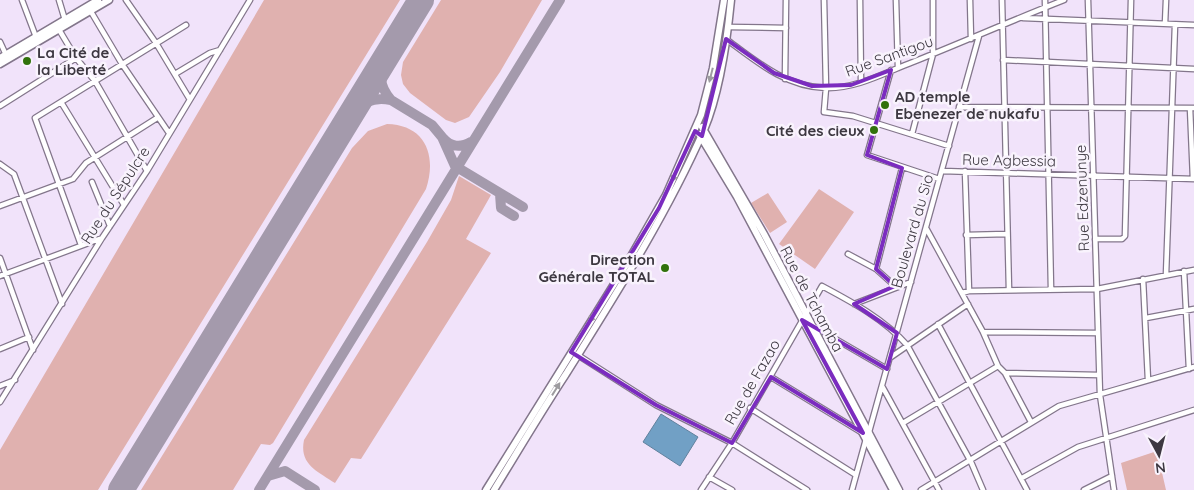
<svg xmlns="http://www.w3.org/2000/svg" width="1194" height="490" viewBox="0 0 1194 490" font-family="Quicksand,sans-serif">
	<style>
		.green { fill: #e0b1af }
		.water { fill: #71a0c5; stroke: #61819d }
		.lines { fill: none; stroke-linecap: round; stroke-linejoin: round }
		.taxiway { stroke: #a49aac; stroke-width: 10 }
		.runway { stroke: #a49aac; stroke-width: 26 }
		.street-casing { stroke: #83768b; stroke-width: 7 }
		.secondary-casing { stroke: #83768b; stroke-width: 9 }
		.street { stroke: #fff; stroke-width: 4.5 }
		.secondary { stroke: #fff; stroke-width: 6 }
		.oneway { fill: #9e9ca0 }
		.marked { fill: none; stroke: #7b2cbf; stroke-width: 4; stroke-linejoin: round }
		.poi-dot { fill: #31720c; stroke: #f9f3fd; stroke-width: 2 }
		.labels { text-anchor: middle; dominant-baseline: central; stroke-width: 5; stroke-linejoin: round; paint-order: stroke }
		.poi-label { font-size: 15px; font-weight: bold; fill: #3d3841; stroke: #f9f3fd; text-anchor: start }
		.street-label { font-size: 15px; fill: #3d3841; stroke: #f9f3fd }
	</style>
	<rect width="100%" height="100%" fill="#f1e3fa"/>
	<path class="green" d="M264,0h136l-302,490h-98v-40z
		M441,0h101l-42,72 -31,45 -14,6 -9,-3 -36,-27 -7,-9 -2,-9 2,-13z
		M387,124c39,1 50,32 39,65l-153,254 -3,2 -9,-1 -28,46h-92l211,-342 16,-17z
		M459,176l32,19 -25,44 25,14 -130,206 -10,-1 -16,25c-18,-12 -36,-19 -31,-43l123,-198 24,-42z
		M819,189l35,23 -39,57 -36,-25z
		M768,193l19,29 -17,11 -19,-30z
		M1157,451l9,39h-39l-6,-27z"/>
	<path class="water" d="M661,414l37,23 -18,29 -37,-24z"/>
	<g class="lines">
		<path class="taxiway" d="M391,100l41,25 10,12 13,29 68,41
			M349,119c11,-16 23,-23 42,-19 -13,-15 -12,-27 -4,-44
			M443,138c8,9 17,10 28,4
			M500,194l1,14 13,8
			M268,476l17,-5 30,19
			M259,490l301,-490"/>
		<path class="runway" d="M121,490l300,-490"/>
		<defs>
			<path id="street" d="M22,0l14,37
				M59,0l6,20
				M126,0l30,43 33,55
				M824,0l2,88 -2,24 29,4 96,30
				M860,0l1,81
				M896,0l2,68
				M970,0l1,39
				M1002,0l7,290
				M1045,0l6,289
				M1088,0l12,395 14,95
				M90,10l32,54 47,69
				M1023,18l171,7
				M1165,24l1,-24
				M728,27l58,1
				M58,28l18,30 19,23 52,90
				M726,39c31,23 60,48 100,49 30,1 60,-16 87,-26 50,-20 100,-42 151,-62
				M0,42l6,13
				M1003,60l191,9
				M891,70l-24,85 72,24
				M175,74l35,-21 10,-3
				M785,79l1,-79
				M61,102l63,103
				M0,106l76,-48
				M959,107l235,1
				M1190,108l3,71
				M912,134l21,-80v-54
				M0,164l14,10 48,130
				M943,171l251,8
				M965,171l4,120
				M92,182l18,44
				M0,206l73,-27 13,-16 71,-45
				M926,228l57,104 15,34 7,7 26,49
				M966,235l41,-1
				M1095,239h27l3,-3 6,-236
				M81,245l-46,-127 151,-93
				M848,254l28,15 19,17
				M0,258l33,92
				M876,269l26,-101
				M1184,271l5,98
				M1166,275l9,-250
				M0,276l102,-38
				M1143,279l5,101
				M962,293l7,-2 128,-2 97,-19
				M854,304l57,-22
				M1146,318l48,-9
				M938,324l89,166
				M813,326l74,43
				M983,332l115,1
				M0,349l29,-12
				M576,354l80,51 76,38 75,47
				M891,357l77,-53
				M1005,373l94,2
				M771,377l90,55
				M0,386l15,-6
				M882,386l57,104
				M0,402l102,-164 45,-67 103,-171
				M750,408l106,67
				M903,423l95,-57
				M869,432l110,-396
				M709,477l23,13
				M1022,478l56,-31 116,-37
				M701,490l31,-47 90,-157c30,16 62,33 85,59l64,117 12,28
				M852,490l14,-51
				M921,490l138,-84 135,-39
				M1084,490l28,-14"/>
			<path id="secondary" d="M0,58l98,-58
				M0,64l109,-64
				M702,127l62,107 135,256
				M699,134l38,63 156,293
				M486,490l140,-225 40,-70 35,-80 12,-47 11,-68
				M494,490c24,-39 47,-78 72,-116 50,-80 100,-158 138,-244 16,-38 23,-89 27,-130"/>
		</defs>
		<use href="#street" class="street-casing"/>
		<use href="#secondary" class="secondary-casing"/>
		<use href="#street" class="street"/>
		<use href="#secondary" class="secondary"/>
	</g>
	<defs><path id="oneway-solid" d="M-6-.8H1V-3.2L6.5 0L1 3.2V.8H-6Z" transform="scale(1.25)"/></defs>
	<g class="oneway">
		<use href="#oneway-solid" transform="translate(711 75) rotate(104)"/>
		<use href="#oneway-solid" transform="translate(675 175) rotate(115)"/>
		<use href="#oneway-solid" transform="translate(593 316) rotate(122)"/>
		<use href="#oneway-solid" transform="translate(556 389) rotate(-58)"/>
	</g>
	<path class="marked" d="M726,39l48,34 38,13 39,-1 40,-15 -24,85 35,13 -26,101 19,17 -41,18 43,29 -10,36 -85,-49 61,113 -92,-56 -39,66 -76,-38 -85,-53 88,-144 36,-77 7,5z"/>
	<g class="poi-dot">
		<circle cx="27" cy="61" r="5"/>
		<circle cx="885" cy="105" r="5"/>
		<circle cx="874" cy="130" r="5"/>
		<circle cx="665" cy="268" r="5"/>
	</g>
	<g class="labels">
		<g class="poi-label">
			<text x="37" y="52">La Cité de<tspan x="37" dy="17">la Liberté</tspan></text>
			<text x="895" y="96">AD temple<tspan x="895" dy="17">Ebenezer de nukafu</tspan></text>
			<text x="864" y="130" text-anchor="end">Cité des cieux</text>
			<text x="655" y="259" text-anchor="end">Direction<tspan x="655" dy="17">Générale TOTAL</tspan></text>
		</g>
		<g class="street-label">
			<text transform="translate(889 56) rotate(-20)">Rue Santigou</text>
			<text transform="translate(1009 160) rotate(1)">Rue Agbessia</text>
			<text transform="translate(115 195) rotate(-57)">Rue du Sépulcre</text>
			<text transform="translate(1082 198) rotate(-92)">Rue Edzenunye</text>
			<text transform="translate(912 231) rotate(-74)">Boulevard du Sio</text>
			<text transform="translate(812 299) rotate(62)">Rue de Tchamba</text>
			<text transform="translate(752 382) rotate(-60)">Rue de Fazao</text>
		</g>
	</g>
	<g transform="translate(1159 455) rotate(173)" stroke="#f9f3fd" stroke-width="4" paint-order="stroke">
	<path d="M0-4L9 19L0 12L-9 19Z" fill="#3d3841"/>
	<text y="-8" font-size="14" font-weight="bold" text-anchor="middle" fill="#3d3841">N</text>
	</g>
</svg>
